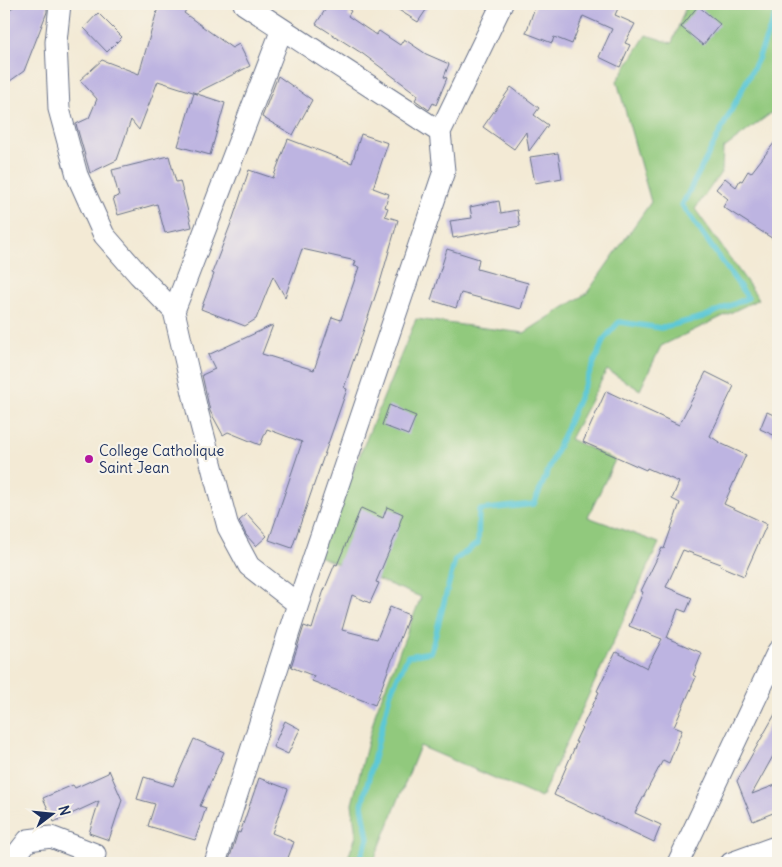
<svg xmlns="http://www.w3.org/2000/svg" width="782" height="867" viewBox="0 0 782 867" font-family="Delius,sans-serif">
	<style>
		.green { fill: #91c97d; stroke: #567c6e }
		.lines { fill: none; stroke-linecap: round; stroke-linejoin: round }
		.stream { stroke: #5dc8d6; stroke-width: 5.5 }
		.building { fill: #bdb4e1 }
		.minor-casing { stroke: #677088; stroke-width: 23 }
		.minor { stroke: #fff; stroke-width: 21 }
		.poi-dot { fill: #b5179e; stroke: #f7f3e8; stroke-width: 2 }
		.labels { text-anchor: middle; dominant-baseline: central; stroke-width: 4.5; stroke-linejoin: round; paint-order: stroke }
		.poi-label { font-size: 15px; fill: #1b2f5e; stroke: #f7f3e8; text-anchor: start }
	</style>
	<rect width="100%" height="100%" fill="#f7f3e8"/>
	<filter id="ink" filterUnits="userSpaceOnUse"><feTurbulence type="fractalNoise" baseFrequency=".02" numOctaves="2"/><feDisplacementMap in="SourceGraphic" scale="10" xChannelSelector="R" yChannelSelector="G"/><feConvolveMatrix kernelMatrix="1 2 1 2 8 2 1 2 1" color-interpolation-filters="sRGB"/></filter>
	<filter id="wash" filterUnits="userSpaceOnUse"><feTurbulence type="fractalNoise" baseFrequency=".0096" numOctaves="4" result="noise"/><feDisplacementMap in="SourceGraphic" scale="20" xChannelSelector="R" yChannelSelector="G"/><feGaussianBlur stdDeviation="1.12" result="paint"/><feColorMatrix in="noise" values="0 0 0 0 0 0 0 0 0 0 0 0 0 0 0 0 0 1.4 0 .05"/><feComposite in="paint" operator="in"/></filter>
	<g filter="url(#wash)">
		<rect width="100%" height="100%" fill="#f3ead5"/>
		<path class="green" d="M687,4h91v104l-55,41 -1,22 -27,38 64,90 -98,47 -21,44 -33,-20 -37,69 45,21 -27,57 71,26 -118,255 -121,-52 -47,117h-27l10,-27 -4,-32 24,-93 45,-114 -103,-41 98,-237 108,14 63,-40 64,-91 -34,-121 29,-46 26,8z"/>
		<g class="lines">
			<path class="stream" d="M358,863l10,-24 -6,-34 29,-114 17,-35 23,-4 24,-92 23,-17 1,-33 55,-6 70,-165 15,-17 42,6 42,-11 45,-19 -66,-93 76,-146 20,-51"/>
		</g>
		<g id="blocks">
			<path class="building" d="M17,4h30v8l-23,59 -14,10 -6,-10v-57z
				M159,4h31l-6,9 48,35 7,-4 11,22 -54,27 -38,-12 -19,49 -8,-10 -14,40 -27,13 -14,-49 13,-6 8,-19 -17,-19 22,-20 37,14z
				M329,4h11l11,7 -3,5 28,19 3,-4 21,14 4,-6 22,15 23,10 -5,13 3,1 -11,27 -3,-2 -4,7 -14,-10 3,-5 -55,-41 -47,-30z
				M389,4h41l-12,18z
				M536,4h84l-5,11 20,9 -10,19 5,2 -10,22 -21,-10 13,-28 -29,-13 -11,28 -18,-7 -2,6 -26,-10z
				M698,6l22,18 -17,21 -22,-18z
				M98,13l24,24 -15,15 -23,-24z
				M278,76l34,24 -19,35 -31,-18z
				M511,87l28,21 -5,7 14,10 -19,26 -3,-19 -12,17 -31,-22z
				M194,93l31,10 -15,52 -32,-9z
				M361,134l27,9 -15,45 16,6 -4,13 3,1 -3,8 13,4 -17,59 -37,109 3,1 -55,159 -23,-8 33,-98 -35,-13 -7,16 -32,-13 -5,3 -13,-24 -8,-36 13,-6 -7,-14 65,-30 -11,29 52,16 18,-53 9,3 18,-53 -5,-1 2,-5 -54,-12 -17,48 -12,-21 -17,43 -11,7 -44,-17 13,-35 -2,-1 21,-55 16,-48 24,8 15,-39 64,24z
				M778,138v104l-55,-35 5,-8 -12,-10 9,-11 11,9 4,-7 2,1 6,-10 3,2z
				M558,153l4,25 -27,5 -5,-26z
				M169,156l7,26 4,-1 12,46 -27,6 -8,-29 -39,11 -5,-17 6,-2 -7,-26z
				M499,201l2,12 16,-3 3,16 -67,12 -3,-17 22,-3 -2,-11z
				M447,249l32,10 -2,10 51,14 -7,26 -60,-16 -5,15 -25,-8z
				M706,372l28,14 -24,50 12,8 24,11 -22,49 43,20 -23,52 -24,-10 1,-2 -38,-14 -17,37 26,11 -6,14 -8,-3 -11,29 35,15 -9,22 3,2 -22,50 8,3 -13,33 -6,-3 -28,53 26,12 -7,17 -100,-47 23,-53h-2l24,-50 -2,-1 19,-39 31,16 15,-29 -33,-13 14,-34 -2,-1 21,-43 2,1 16,-46 -8,-4 7,-17 -32,-14 -1,2 -63,-28 23,-51 73,34z
				M389,405l27,11 -8,19 -26,-10z
				M767,412l11,5v20l-18,-8z
				M387,507l16,7 -4,11h1l-24,57 3,1 -9,20 -18,-8 -10,35 35,9 13,-32 19,8 -34,90 -63,-24 2,-5 -23,-9 13,-41 8,3 11,-36 12,-29 2,1 24,-57 22,10z
				M247,514l20,22 -11,10 -10,-11 -6,-13 -1,-1z
				M778,709v38l-26,47 26,-10v27l-25,10 -16,-40z
				M285,721l15,8 -12,25 -15,-7z
				M194,739l30,13 -24,54 6,2 -11,32 -47,-14 7,-22 -18,-5 7,-22 29,9z
				M109,770l13,30 -13,40 -20,-7 10,-32 -45,21 -11,-24 30,-13 2,3 33,-15z
				M259,778l29,11 -16,44 22,9 -8,21h-58l10,-31 2,1z"/>
		</g>
	</g>
	<g filter="url(#ink)">
		<use href="#blocks" fill-opacity="0" stroke="#677088" stroke-width="1"/>
		<g class="lines">
			<defs>
				<path id="minor" d="M60,4l-4,38 3,67 18,66 27,60 35,40 35,36 23,99 31,117 21,39 49,38
					M244,4l196,128
					M174,311l108,-282
					M10,863l18,-23 23,-3 44,17
					M215,863l83,-259 146,-433 -4,-39 62,-128
					M678,863l100,-212
					M731,863l47,-17"/>
			</defs>
			<use href="#minor" class="minor-casing"/>
			<use href="#minor" class="minor"/>
		</g>
	</g>
	<circle class="poi-dot" cx="89" cy="459" r="5"/>
	<g class="labels">
		<g class="poi-label">
			<text x="99" y="450">College Catholique<tspan x="99" dy="17">Saint Jean</tspan></text>
		</g>
	</g>
	<rect width="782" height="867" fill="none" stroke="#f7f3e8" stroke-width="20"/>
	<g transform="translate(52 814) rotate(74)" stroke="#f7f3e8" stroke-width="4" paint-order="stroke">
	<path d="M0-4L9 19L0 12L-9 19Z" fill="#1b2f5e"/>
	<text y="-8" font-size="14" font-weight="bold" text-anchor="middle" fill="#1b2f5e">N</text>
	</g>
</svg>
